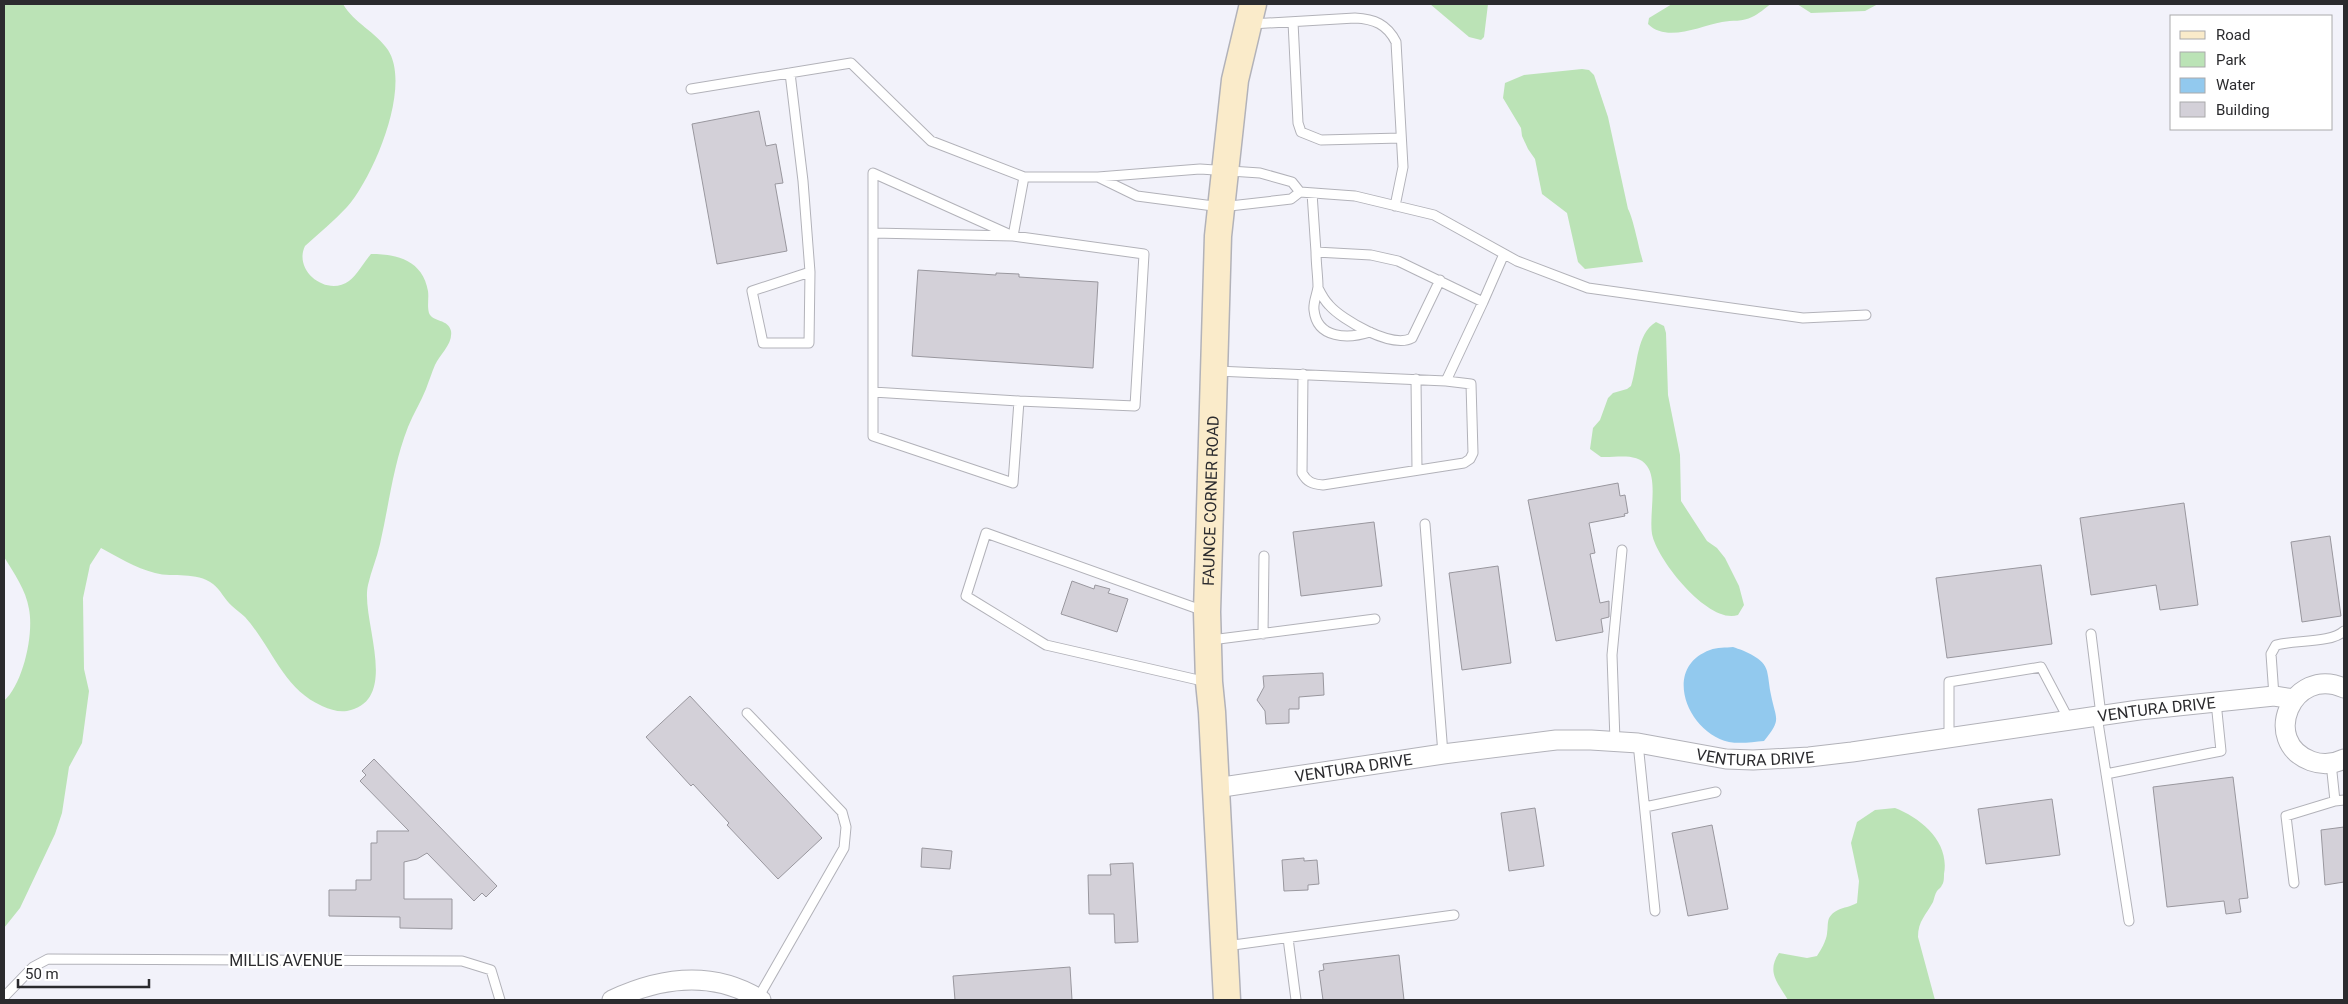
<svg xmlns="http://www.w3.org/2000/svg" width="2348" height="1004" viewBox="0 0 2348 1004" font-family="Roboto,sans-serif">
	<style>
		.green { fill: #bbe3b6 }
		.water { fill: #92c9ee }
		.building { fill: #d3d0d8; stroke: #99979e }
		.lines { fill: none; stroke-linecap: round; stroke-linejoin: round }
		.service-casing { stroke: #b2b2b9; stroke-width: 11 }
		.minor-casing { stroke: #b2b2b9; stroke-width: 21 }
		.secondary-casing { stroke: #b2b2b9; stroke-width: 29 }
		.service { stroke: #fff; stroke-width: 9 }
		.minor { stroke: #fff; stroke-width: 19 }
		.secondary { stroke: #faebca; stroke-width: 26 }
		.labels { text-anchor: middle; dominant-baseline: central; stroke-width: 4.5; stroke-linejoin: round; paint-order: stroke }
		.street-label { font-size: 16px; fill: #2b2b2e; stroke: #fff }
	</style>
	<rect width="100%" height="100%" fill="#f2f2fa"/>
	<path class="green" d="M4,4h339c11,19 33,28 45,46 24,37 -15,128 -41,157 -13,14 -28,26 -42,39 -12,25 22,51 44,35 8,-6 15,-19 22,-27 27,0 52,7 57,37 1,7 -1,15 1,22 3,9 20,6 22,18 2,13 -11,23 -16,34 -3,7 -6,16 -9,24 -5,13 -13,25 -18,38 -15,38 -19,78 -28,117 -3,14 -9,27 -12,41 -8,34 34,115 -21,126 -9,1 -16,-1 -25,-5 -39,-17 -50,-59 -77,-89 -4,-4 -9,-7 -13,-11 -7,-6 -12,-17 -19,-22 -17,-13 -39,-6 -58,-11 -20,-5 -37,-16 -54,-25l-11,17 -7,33 1,71 5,22 -7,52 -13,24 -7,46 -7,21 -35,74 -16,20v-227c19,-17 30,-66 25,-92 -3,-19 -15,-36 -25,-52z
		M1430,4h58l-4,33 -3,3 -12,-3z
		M1672,4h99c-6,4 -12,10 -19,13 -9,5 -20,3 -30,5 -22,4 -55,21 -74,2l1,-6z
		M1797,4h81l-13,7 -54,2z
		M1582,69l7,1 5,5 14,42 20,92c5,8 11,40 15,53l-58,7 -7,-7 -11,-49 -25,-19 -7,-35 -7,-10 -6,-13 -1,-8 -18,-30 2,-15 19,-8z
		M1656,322l8,4 2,7 2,62 12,60 1,46 26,40 10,7 8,10 14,28 5,19 -6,10c-29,10 -81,-55 -86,-81 -3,-20 6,-53 -5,-68 -10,-14 -31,-8 -46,-9l-11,-8 3,-21 7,-8 8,-22 5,-5 14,-4 4,-3c7,-21 5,-52 25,-64z
		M1895,808c26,10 55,34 49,66 0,3 0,9 -2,11 -1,3 -4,4 -5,6 -2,3 -3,8 -4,11 -7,13 -15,19 -15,35l17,63h-147c-10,-17 -22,-28 -9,-47l28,5 10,-2c4,-6 9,-15 10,-22 2,-11 -2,-17 11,-24 6,-3 12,-3 19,-7l2,-22 -8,-38 6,-21 18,-12z"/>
	<path class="water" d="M1733,647c12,4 31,11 34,24 2,8 2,16 4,24 5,25 11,24 -7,46 -11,1 -24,3 -35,1 -41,-9 -68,-74 -19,-92 7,-3 16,-2 23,-3z"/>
	<path class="building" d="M759,111l7,35 10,-2 7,39 -8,1 12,67 -70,13 -25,-140z
		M918,270l78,5v-2l23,1v3l79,5 -5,86 -181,-12z
		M1618,483l2,13 5,-1 3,18 -4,1 1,2 -36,7 6,30 -5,1 10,49 9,-2v16l-8,2 2,13 -47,9 -28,-141z
		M2184,503l14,102 -38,5 -4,-25 -65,10 -11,-77z
		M1374,522l8,64 -81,10 -8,-64z
		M2330,536l11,80 -39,6 -11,-80z
		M2041,565l11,79 -105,14 -11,-80z
		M1498,566l13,97 -49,7 -13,-97z
		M1072,581l22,8 1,-4 15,4 -2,4 20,6 -11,33 -56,-18z
		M1323,673l1,22 -25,2v12h-10v14l-23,1 -1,-13 -8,-11 7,-13 -1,-11z
		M690,696l132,142 -44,41 -51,-54 2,-2 -36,-39 -2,2 -45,-49z
		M374,759l123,127 -11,11 -4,-4 -8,8 -47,-48 -10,6 -13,3v37h48v30l-52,-1v-11l-71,-1v-26h27v-10h15v-37h6v-12h32l-49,-50 6,-6 -4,-4z
		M2233,777l15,121 -9,1 2,13 -15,2 -2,-13 -57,6 -14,-120z
		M2052,799l8,56 -74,9 -8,-55z
		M1535,808l9,58 -35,5 -8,-58z
		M1712,825l16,84 -40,7 -16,-83z
		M2344,827v55l-19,3 -4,-55z
		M922,848l30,3 -2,18 -29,-2z
		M1304,858v3l13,-1 2,24 -11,1v5l-24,1 -2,-31z
		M1133,863l5,79 -23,1 -1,-29h-25l-1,-39h23l-1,-11z
		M1399,955l5,45h-81l-4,-29 5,-1 -1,-6z
		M1070,967l2,33h-117l-2,-24z"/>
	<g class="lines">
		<defs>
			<path id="service" d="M1293,22l5,101 3,9 20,8 80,-2
				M1251,24l104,-6c19,1 32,6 41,24l7,125 -8,39
				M790,73l13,108 7,91 -1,71h-46l-11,-52 58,-19
				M691,89l160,-26 80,78 93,36h74l102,-8 60,4 32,9 8,10
				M1098,177l39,19 84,11 70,-8 9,-7 55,4 79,19 83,46 71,27 215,30 63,-3
				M1312,193l4,59 55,3 27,6 85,41 21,-48
				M873,233l140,3 131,18 -9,152 -116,-5 -6,82 -140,-47v-263l140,63 11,-59
				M1316,252c0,12 2,24 2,35 -1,8 -5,15 -4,23 3,29 34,29 56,22
				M1318,288c3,6 6,12 11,17 13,15 63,44 83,33l28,-58
				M1217,371l229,10 37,-79
				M1303,374l-1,99c5,9 10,11 21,12l141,-22 6,-4 3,-6 -2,-69 -25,-3
				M1416,379l1,91
				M873,392l146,9
				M1425,524l18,230
				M1204,611l-218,-78 -20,63 80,49 161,37
				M1263,634l1,-78
				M2091,634l10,81
				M1211,640l164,-21
				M2274,696l-3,-42 5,-9c18,-5 56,-2 68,-14
				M747,713l95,99 4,15 -2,21 -86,150
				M2097,716l32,205
				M1949,738v-56l92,-15 28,53
				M1615,741l-3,-86 10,-105
				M1638,743l17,168
				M2331,763l4,38 9,-1
				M2106,774l115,-23 -5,-49
				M1645,807l71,-15
				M2294,883l-8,-67 49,-15
				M1288,938l8,62
				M1226,946l228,-31
				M4,997l29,-30 15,-8 414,2 29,9 9,30"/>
			<g id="minor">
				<path d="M2344,688c-52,-23 -84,54 -33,73 11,4 23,3 33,-2"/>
				<path id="s1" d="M1216,788l227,-34 113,-14h35l47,3 88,16 27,1 56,-3 43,-5 287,-42 135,-14 20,3"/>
				<path d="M612,1000c49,-23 101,-30 149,0"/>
			</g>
			<g id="secondary">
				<path id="s2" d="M1227,1000l-15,-288 -3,-30 -2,-70 11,-376 17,-156 18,-76"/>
			</g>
		</defs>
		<use href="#service" class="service-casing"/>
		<use href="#minor" class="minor-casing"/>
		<use href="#secondary" class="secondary-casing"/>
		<use href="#service" class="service"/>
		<use href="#minor" class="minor"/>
		<use href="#secondary" class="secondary"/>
	</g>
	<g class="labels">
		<g class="street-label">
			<text stroke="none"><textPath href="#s2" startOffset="500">FAUNCE CORNER ROAD</textPath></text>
			<text stroke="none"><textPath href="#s1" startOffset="949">VENTURA DRIVE</textPath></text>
			<text stroke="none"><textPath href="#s1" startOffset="544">VENTURA DRIVE</textPath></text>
			<text stroke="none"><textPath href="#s1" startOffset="139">VENTURA DRIVE</textPath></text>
			<text x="286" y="960">MILLIS AVENUE</text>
		</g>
	</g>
	<rect width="2348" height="1004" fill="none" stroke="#2b2b2e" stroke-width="10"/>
	<rect x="2170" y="15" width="162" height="115" fill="#ffffff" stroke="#aaaaab"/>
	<rect x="2180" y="31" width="25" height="8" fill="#faebca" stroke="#aaaaab"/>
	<text x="2216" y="40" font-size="15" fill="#2b2b2e">Road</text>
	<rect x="2180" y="52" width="25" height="15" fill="#bbe3b6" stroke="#aaaaab"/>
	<text x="2216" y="65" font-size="15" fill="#2b2b2e">Park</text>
	<rect x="2180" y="78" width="25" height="15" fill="#92c9ee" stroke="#aaaaab"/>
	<text x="2216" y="90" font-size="15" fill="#2b2b2e">Water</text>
	<rect x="2180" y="102" width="25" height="15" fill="#d3d0d8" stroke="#aaaaab"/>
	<text x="2216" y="115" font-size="15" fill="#2b2b2e">Building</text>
	<path d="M18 979v8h131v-8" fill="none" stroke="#2b2b2e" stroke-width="2.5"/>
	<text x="25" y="979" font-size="15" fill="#2b2b2e" stroke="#ffffff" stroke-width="4" paint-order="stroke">50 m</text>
</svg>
